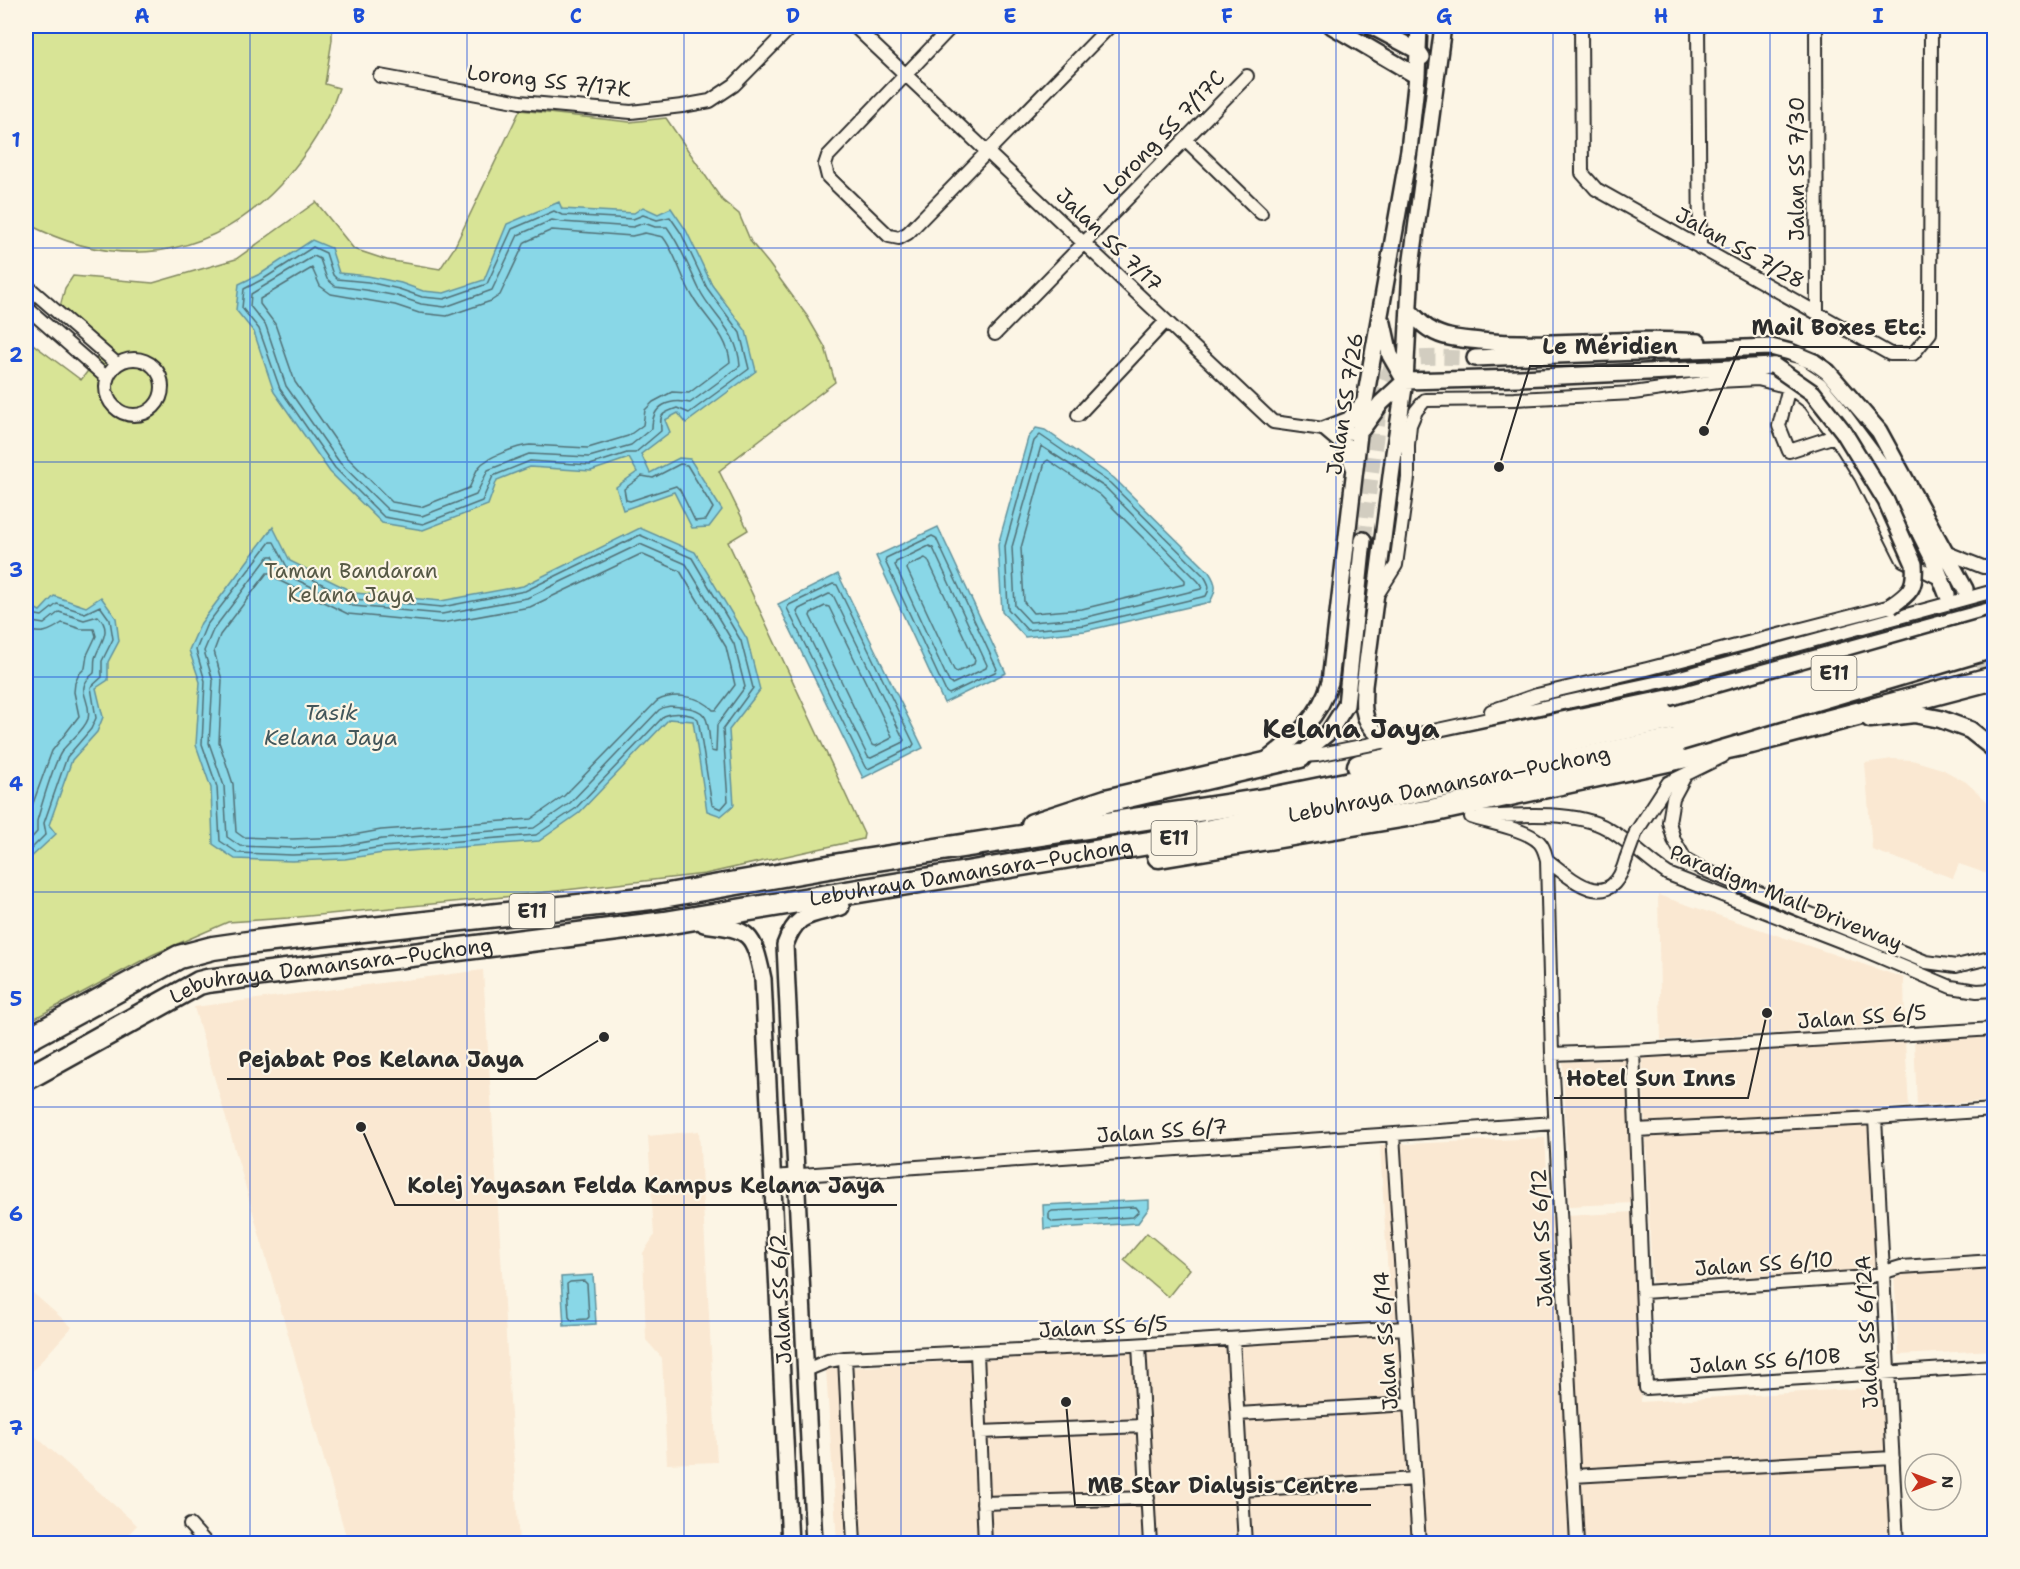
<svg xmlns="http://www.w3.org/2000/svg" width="2020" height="1569" viewBox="0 0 2020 1569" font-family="'Shantell Sans',sans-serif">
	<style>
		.built { fill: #fae8d2 }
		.green { fill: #d8e496; stroke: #828860; stroke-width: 1.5 }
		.water { fill: #89d7e7; stroke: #63929c; stroke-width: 1.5 }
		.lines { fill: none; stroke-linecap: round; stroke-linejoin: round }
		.shore { stroke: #517076; stroke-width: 1.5 }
		.tertiary-tunnel { stroke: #d2cdc0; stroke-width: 15; stroke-dasharray: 15 8; stroke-linecap: butt }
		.minor-casing { stroke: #2b2b2b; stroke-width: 16 }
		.tertiary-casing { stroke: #2b2b2b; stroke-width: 20 }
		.secondary-casing { stroke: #2b2b2b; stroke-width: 21 }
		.motorway-casing { stroke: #2b2b2b; stroke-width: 27 }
		.minor { stroke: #fcf5e5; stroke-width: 12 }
		.tertiary { stroke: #fcf5e5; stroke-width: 15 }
		.secondary { stroke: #fcf5e5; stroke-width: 16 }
		.motorway { stroke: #fcf5e5; stroke-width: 22 }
		.minor-bridge-casing { stroke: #2b2b2b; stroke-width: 16; stroke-linecap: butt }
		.tertiary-bridge-casing { stroke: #2b2b2b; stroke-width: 20; stroke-linecap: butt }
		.motorway-bridge-casing { stroke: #2b2b2b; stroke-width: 27; stroke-linecap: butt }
		.minor-bridge { stroke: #fcf5e5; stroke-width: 12 }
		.tertiary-bridge { stroke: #fcf5e5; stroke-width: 15 }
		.motorway-bridge { stroke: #fcf5e5; stroke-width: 22 }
		.grid { fill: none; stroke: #1d4ed8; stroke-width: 1.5; stroke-opacity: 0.55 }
		.labels { text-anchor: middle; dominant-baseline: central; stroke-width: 4.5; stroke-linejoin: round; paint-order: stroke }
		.shield { fill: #fcf5e5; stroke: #6a6863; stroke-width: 1.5 }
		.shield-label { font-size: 20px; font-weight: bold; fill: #2b2b2b }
		.street-label { font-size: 21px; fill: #2b2b2b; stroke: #fcf5e5 }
		.park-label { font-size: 21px; fill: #565946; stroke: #fcf5e5 }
		.water-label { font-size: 22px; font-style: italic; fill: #42565a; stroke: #fcf5e5 }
		.district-label { font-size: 27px; font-weight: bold; fill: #2b2b2b; stroke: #fcf5e5 }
		.leader { fill: none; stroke: #2b2b2b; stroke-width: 2 }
		.callout-dot { fill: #2b2b2b; stroke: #fcf5e5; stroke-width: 2 }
		.callout-label { font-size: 22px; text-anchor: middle; font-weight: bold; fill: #2b2b2b; stroke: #fcf5e5; stroke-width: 4.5; stroke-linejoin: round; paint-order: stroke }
		.neatline { fill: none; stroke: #1d4ed8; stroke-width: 2 }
		.grid-label { font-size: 20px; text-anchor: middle; font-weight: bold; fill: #1d4ed8 }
	</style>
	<rect width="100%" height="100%" fill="#fcf5e5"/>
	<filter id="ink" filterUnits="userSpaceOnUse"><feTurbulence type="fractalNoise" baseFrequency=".0167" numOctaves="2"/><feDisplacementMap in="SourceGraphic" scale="12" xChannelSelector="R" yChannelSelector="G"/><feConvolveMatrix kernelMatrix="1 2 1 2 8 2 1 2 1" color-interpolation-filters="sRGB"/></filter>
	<g filter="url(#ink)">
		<path class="built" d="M1892,759l20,1 30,9 24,13 24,22 4,8v64l-35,-12 -6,14 -81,-28 -7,-87z
			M1658,895l246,83 1,47 -244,15z
			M483,970l36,573h-171l-154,-536z
			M1994,1036v65l-77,4 -3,-65z
			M1905,1042l4,64 -40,3 9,160 -226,13 -10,-227z
			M1629,1059l5,144 -65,3 -6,-144z
			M699,1131l18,331 -50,2 -5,-106 -16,-18 -3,-87 11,-17 -6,-100z
			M1545,1138l5,79 83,-5 8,190 241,-15 10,156h-1055l-11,-174 568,-33 -4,-26 -10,-165z
			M1994,1268v82l-95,5 -5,-81z
			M26,1287l46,40 -46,51z
			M34,1435l103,90 -16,18h-95v-98z"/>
		<path class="green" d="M26,26h306v14l-7,44 14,4c-12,37 -33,68 -59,97 -71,76 -164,86 -254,38z
			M520,110l110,12 36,-4 56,82 17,14 12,28 18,22 38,52 18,31 10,35 -116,89 29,59 -20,12 136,292 -1,5 -158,35 -201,23 -216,21 -60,4 -76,33 -126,68v-684l55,41 24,-32 -45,-41 5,-19 8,-12 80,7 83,-24 80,-57 38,47 33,11 53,9 14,-21z
			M1147,1233l43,36 -22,28 -44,-37z"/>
		<path class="water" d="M559,202l3,7 72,4 9,-6 15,7 13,-6 15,22 26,55 34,46 10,40 -70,52 -8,-10 -13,7 5,12 -29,22 9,19 29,-15 11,1 32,51 -13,17 -17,1 -18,-36 -51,18 -7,-23 21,-15 -8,-14 -38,13 -61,-4 -33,13 -9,25 -65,25 -41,-7 -52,-51 -56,-80 -20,-60 -18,-22 3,-26 23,-11 50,-33 19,8 8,25 29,3 33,7 22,8 21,2 40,-13 23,-56z
			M1036,428l9,2 69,48 95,94c8,12 8,18 1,30l-125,29 -60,6 -23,-25 -4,-67 30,-107z
			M273,527l17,34 65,32 86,8 82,-15 117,-58 55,24 52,87 13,51 -31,40 5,75 -13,11 -14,-5 -14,-90 -24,-2 -90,94 -40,28 -156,12 -38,6 -53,2 -57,-2 -22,-15 -2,-56 -15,-43 4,-63 -11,-32 12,-27z
			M938,527l68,146 -62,30 -68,-147z
			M838,574l85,174 -60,30 -85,-174z
			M54,596l32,11 15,-10 15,21 3,23 -11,21v18l-12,8 7,29 -6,15 -25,28 -23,65 7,9 -30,28v-254l4,-2 10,5z
			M1149,1200v8l-11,15 -94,6 -1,-24z
			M593,1275l3,49 -32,2 -3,-49z"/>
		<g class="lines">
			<path class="shore" d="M554,211l8,4 71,4 10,-4 14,5 13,-3 11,16 26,55 33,45 9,36 -60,44 -12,-5c-17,6 -17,6 -16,23l-26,22h-8l-37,12 -60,-4 -37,15 -11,25 -59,23 -39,-7 -49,-49 -55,-79 -21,-60 -17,-21 2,-19 21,-11 48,-31 13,6 7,22 4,4 31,3 31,7 23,8 22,2 43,-15 25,-55z
				M552,220l10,2 71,5 11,-4 11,4h12c14,19 22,41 32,62 14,28 39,42 41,77l-50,37c-20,-5 -38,2 -38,25l-21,17 -42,12 -60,-3 -41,16 -12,25 -54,21 -34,-6 -48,-47 -54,-77 -20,-60 -16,-20 1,-12 63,-38 6,3 7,20 8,7 31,4 31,6 24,8 24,3 47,-17 26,-55z
				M552,230l80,6 13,-3 18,4c14,18 18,41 30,60 13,22 35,39 37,65l-41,31 -17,-1 -19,10 -8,8 -2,15 -15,11 -40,12 -58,-3c-12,1 -44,12 -51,22 -5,6 -6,15 -10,21l-48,19 -29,-5 -45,-45 -52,-75 -20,-58 -15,-20v-5l52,-31 8,18 11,8 64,11 24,8 28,3 44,-15 9,-6 25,-53z
				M1040,435l70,48 94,93c5,8 7,12 2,20l-121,29 -58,5 -19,-21 -3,-63 29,-105z
				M1041,446l65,42 92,93 4,5 -1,3 -118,29 -53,4 -15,-16 -3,-59z
				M1048,460l52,35 85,85v4l-103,25 -49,4 -9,-11 -3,-54 24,-86z
				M680,464l7,1 26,43 -7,12 -11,1 -15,-31 -4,-4 -46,15 -4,-1 -2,-11 18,-13 11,2z
				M640,535l52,23 49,83 12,47 -30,41 5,72 -7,8 -9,-4 -14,-86c-7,-6 -25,-7 -34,-3l-89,93 -39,26 -154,12 -38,6 -52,2 -54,-2 -18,-12 -3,-54 -15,-43 3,-63 -9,-31 10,-24 64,-84h4l13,25 66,32 89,8 83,-16z
				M932,536l4,2 61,131 -2,3 -46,22 -3,-2 -61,-131 1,-3z
				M640,544l46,20 48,80 11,43 -28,38 -1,27 -5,-1c-4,-26 2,-42 -29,-44 -9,-1 -16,-2 -23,3l-89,93 -36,25 -152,11 -39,7 -51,2 -52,-2 -13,-9 -3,-51 -15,-43 4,-62 -9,-30 9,-21 56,-74h4l6,13 5,5 69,32 89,8 85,-16z
				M929,546l4,2 54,117 -1,3 -34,16 -3,-2 -54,-117 1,-3z
				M641,554l39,17 46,76 9,38 -19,25h-3c-12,-14 -39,-18 -56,-9l-93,95 -33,23 -150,11 -39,7 -50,2 -49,-2 -7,-5 -3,-48 -14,-42 3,-62 -8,-29 6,-16 47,-62h3l10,8 68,33 94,9 88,-16z
				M925,558l3,2 47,100 -1,4 -17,8 -3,-2 -47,-101 1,-3z
				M833,584l4,1 77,159 -2,3 -44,22 -3,-2 -78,-159 2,-3z
				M829,594l4,1 71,145 -2,3 -31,15 -3,-1 -71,-145 2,-3z
				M825,606l4,1 63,129 -2,3 -14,7 -4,-1 -62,-129 1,-3z
				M26,613l16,3 15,-12 28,9 15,-7 10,14 3,19 -11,22v16l-11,10 5,31 -5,11 -24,28 -23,66 2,11 -20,20
				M26,621l18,3 15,-12 25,8 14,-4c15,15 2,26 -3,42 -1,4 0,10 -1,15 -22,18 -1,26 -6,46 -4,12 -19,22 -26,32 -9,13 -20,53 -25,70v11l-11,12
				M26,630c15,5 23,2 36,-7l19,6h13l2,7 -9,19 -2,13 -6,6 -4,9 -1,9 5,24 -27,35 -24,66 -2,14
				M1136,1207l3,4 -6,6 -80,5 -4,-3v-6l3,-2z
				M584,1281l3,3 2,33 -2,2 -16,1 -2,-3 -2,-33 3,-2z"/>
			<path class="tertiary-tunnel" d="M1363,540l19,-151c3,-7 5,-16 10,-22 13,-15 64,-8 83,-9
				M1947,594l47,91"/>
			<defs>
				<path id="minor" d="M854,26l419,396 86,12
					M952,26l-124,130 -3,9 3,12 61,59 10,2 9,-5 202,-207
					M1581,26l1,147 14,16 294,165h23l17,-21 1,-307
					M1698,26l2,222
					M1816,26l1,287
					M380,76l140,26 111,10 51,-6 28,-5 24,-16 58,-59
					M1186,140l75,73
					M26,285l91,79
					M26,307l81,71
					M995,334l252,-258
					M106 387a28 28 0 1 1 56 0a28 28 0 1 1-56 0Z
					M1789,387l-10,39 10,25 46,-15
					M1078,415l88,-94
					M1945,552l38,15h11
					M1377,595l19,-30 12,-87v-33l2,-20 6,-14 9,-11 90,-1 118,-6 85,-12 40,-2 31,8 21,16 25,33 26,41 42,83 38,19
					M1491,711l46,-16 110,-26 244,-63
					M1300,756l17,-1 70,-14 286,-62 321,-88
					M1686,774l-13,24 -4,24 5,18 11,19 17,10 224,93 30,4 38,-9
					M1471,817c18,6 55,12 68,25 5,5 6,11 8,18l5,194 25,490
					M1480,817c36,-2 97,-7 128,12 21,12 39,31 60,45l198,77 85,36 26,4 17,-1
					M1636,832l32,-49 55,-27
					M1547,860c29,23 64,54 79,-1
					M1633,1051l13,337 348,-22
					M1552,1054l81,-3 361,-22
					M1875,1118l22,426
					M1636,1130l239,-12 119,-8
					M1393,1135l26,409
					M772,1177l783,-54
					M1643,1292l225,-15 33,-10 93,-6
					M1233,1339l12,205
					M1139,1345l11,199
					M977,1353l8,191
					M845,1358l9,186
					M806,1370l22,-9 17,-3 286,-13 274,-17
					M1238,1414l172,-10
					M980,1432l164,-6
					M1573,1476l320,-18
					M1242,1490l173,-11
					M983,1503l165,-5
					M190,1525l17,19"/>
				<path id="tertiary" d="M1332,26l85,50
					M1371,26l47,25 4,6
					M1410,312c7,6 13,14 21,18 14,9 33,9 49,11 73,7 145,-5 218,1
					M1383,323l7,32 15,26
					M1475,358l296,-11 19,5 24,10 14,10 51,59 86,158
					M1326,429l20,17 8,21
					M1326,429l23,-9 14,-16
					M1362,429l19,-26 24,-22 115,-3 254,-12 25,6 20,13 17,20 59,79 38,75 14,35
					M1416,754c-21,-7 -49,-20 -52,-44 -1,-8 0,-16 0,-24l30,-233 11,-72 6,-114 32,-241
					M1300,756l29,-24 17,-27 17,-165
					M1267,760c28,-22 53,-43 63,-78l29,-248 50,-284 8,-74 2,-50
					M704,924c47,6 49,8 59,55l27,565
					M814,1544l-29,-599c12,-33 24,-29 56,-38"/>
				<path id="secondary" d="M1870,719l44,-5 26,5 30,11 24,19"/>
				<g id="motorway">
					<path d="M1359,766l317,-66 318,-87"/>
					<path d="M1033,825l73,-24 194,-45"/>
					<path d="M1159,856l272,-45 320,-69 243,-64"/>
					<path d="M26,1040l153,-83 34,-9 42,-6 396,-44 206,-36 414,-63 403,-81"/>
					<path id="s1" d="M26,1079l173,-96 8,-2 458,-58 484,-80 531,-104"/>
				</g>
			</defs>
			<use href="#minor" class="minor-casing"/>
			<use href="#tertiary" class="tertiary-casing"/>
			<use href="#secondary" class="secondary-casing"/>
			<use href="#motorway" class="motorway-casing"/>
			<use href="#minor" class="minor"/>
			<use href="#tertiary" class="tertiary"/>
			<use href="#secondary" class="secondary"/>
			<use href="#motorway" class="motorway"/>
			<defs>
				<path id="minor-bridge" d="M1626,859l10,-27"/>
				<path id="tertiary-bridge" d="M1774,366l39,27 30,38 43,70 28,63c2,24 -4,29 -23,42"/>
				<path id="motorway-bridge" d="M1674,718l320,-91
					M1680,739l314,-93"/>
			</defs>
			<use href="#minor-bridge" class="minor-bridge-casing"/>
			<use href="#tertiary-bridge" class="tertiary-bridge-casing"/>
			<use href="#motorway-bridge" class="motorway-bridge-casing"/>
			<use href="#minor-bridge" class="minor-bridge"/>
			<use href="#tertiary-bridge" class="tertiary-bridge"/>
			<use href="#motorway-bridge" class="motorway-bridge"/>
		</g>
	</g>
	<path class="grid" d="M250,26v1518M467,26v1518M684,26v1518M901,26v1518M1119,26v1518M1336,26v1518M1553,26v1518M1770,26v1518M26,248h1968M26,462h1968M26,677h1968M26,892h1968M26,1107h1968M26,1321h1968"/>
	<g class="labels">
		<g class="shield">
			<rect x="1811.5" y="656" width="45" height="34" rx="4.5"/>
			<rect x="1151.5" y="821" width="45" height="34" rx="4.5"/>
			<rect x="509.5" y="894" width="45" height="34" rx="4.5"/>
		</g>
		<g class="shield-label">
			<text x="1834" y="673">E11</text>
			<text x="1174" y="838">E11</text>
			<text x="532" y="911">E11</text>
		</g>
		<g class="street-label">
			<text transform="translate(549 81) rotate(6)">Lorong SS 7/17K</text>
			<text transform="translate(1164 133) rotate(-46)">Lorong SS 7/17C</text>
			<text transform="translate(1797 169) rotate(-90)">Jalan SS 7/30</text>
			<text transform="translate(1109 240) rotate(44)">Jalan SS 7/17</text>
			<text transform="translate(1740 248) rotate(29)">Jalan SS 7/28</text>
			<text transform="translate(1345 404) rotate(-81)">Jalan SS 7/26</text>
			<text stroke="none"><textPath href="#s1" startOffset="1464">Lebuhraya Damansara–Puchong</textPath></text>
			<text stroke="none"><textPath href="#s1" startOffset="978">Lebuhraya Damansara–Puchong</textPath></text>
			<text transform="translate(1786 898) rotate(22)">Paradigm Mall Driveway</text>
			<text stroke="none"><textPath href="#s1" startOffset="330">Lebuhraya Damansara–Puchong</textPath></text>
			<text transform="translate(1862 1017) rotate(-4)">Jalan SS 6/5</text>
			<text transform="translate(1162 1131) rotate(-4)">Jalan SS 6/7</text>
			<text transform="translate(1542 1238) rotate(-93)">Jalan SS 6/12</text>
			<text transform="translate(1764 1264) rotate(-4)">Jalan SS 6/10</text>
			<text transform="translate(781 1299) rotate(-93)">Jalan SS 6/2</text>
			<text transform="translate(1103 1327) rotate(-3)">Jalan SS 6/5</text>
			<text transform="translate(1867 1332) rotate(-93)">Jalan SS 6/12A</text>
			<text transform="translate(1386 1341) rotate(-94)">Jalan SS 6/14</text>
			<text transform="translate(1765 1361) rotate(-4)">Jalan SS 6/10B</text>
		</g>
		<g class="park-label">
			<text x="351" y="571">Taman Bandaran<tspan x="351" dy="24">Kelana Jaya</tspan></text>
		</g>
		<g class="water-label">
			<text x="331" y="712">Tasik<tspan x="331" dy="25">Kelana Jaya</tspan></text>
		</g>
		<g class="district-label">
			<text x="1351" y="728">Kelana Jaya</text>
		</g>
	</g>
	<path class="leader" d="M1704 431L1740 347H1939M1499 467L1530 366H1689M604 1037L536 1079H227M1767 1013L1748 1098H1554M361 1127L395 1205H897M1066 1402L1075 1505H1371"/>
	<g class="callout-dot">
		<circle cx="1704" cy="431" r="6"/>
		<circle cx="1499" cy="467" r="6"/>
		<circle cx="604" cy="1037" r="6"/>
		<circle cx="1767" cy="1013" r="6"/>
		<circle cx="361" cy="1127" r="6"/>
		<circle cx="1066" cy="1402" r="6"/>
	</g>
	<g class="callout-label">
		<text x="1839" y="335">Mail Boxes Etc.</text>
		<text x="1610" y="354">Le Méridien</text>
		<text x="381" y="1067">Pejabat Pos Kelana Jaya</text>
		<text x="1651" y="1086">Hotel Sun Inns</text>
		<text x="646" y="1193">Kolej Yayasan Felda Kampus Kelana Jaya</text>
		<text x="1223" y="1493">MB Star Dialysis Centre</text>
	</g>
	<rect width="2020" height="1569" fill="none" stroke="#fcf5e5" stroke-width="66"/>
	<g transform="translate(1933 1482) rotate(90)"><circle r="28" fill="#fcf5e5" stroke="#a8a49b" stroke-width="1.5"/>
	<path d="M0-4.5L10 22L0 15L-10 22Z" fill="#c8321e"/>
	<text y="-9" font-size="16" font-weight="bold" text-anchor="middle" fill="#2b2b2b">N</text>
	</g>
	<rect x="33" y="33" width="1954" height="1503" class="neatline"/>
	<g class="grid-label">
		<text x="142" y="23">A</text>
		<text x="359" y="23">B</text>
		<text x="576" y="23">C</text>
		<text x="793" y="23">D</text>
		<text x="1010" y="23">E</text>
		<text x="1227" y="23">F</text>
		<text x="1444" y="23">G</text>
		<text x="1661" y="23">H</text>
		<text x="1878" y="23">I</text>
		<text x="16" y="147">1</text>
		<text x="16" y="362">2</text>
		<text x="16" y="577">3</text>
		<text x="16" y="791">4</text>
		<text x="16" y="1006">5</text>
		<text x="16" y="1221">6</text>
		<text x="16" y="1435">7</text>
	</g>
</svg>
